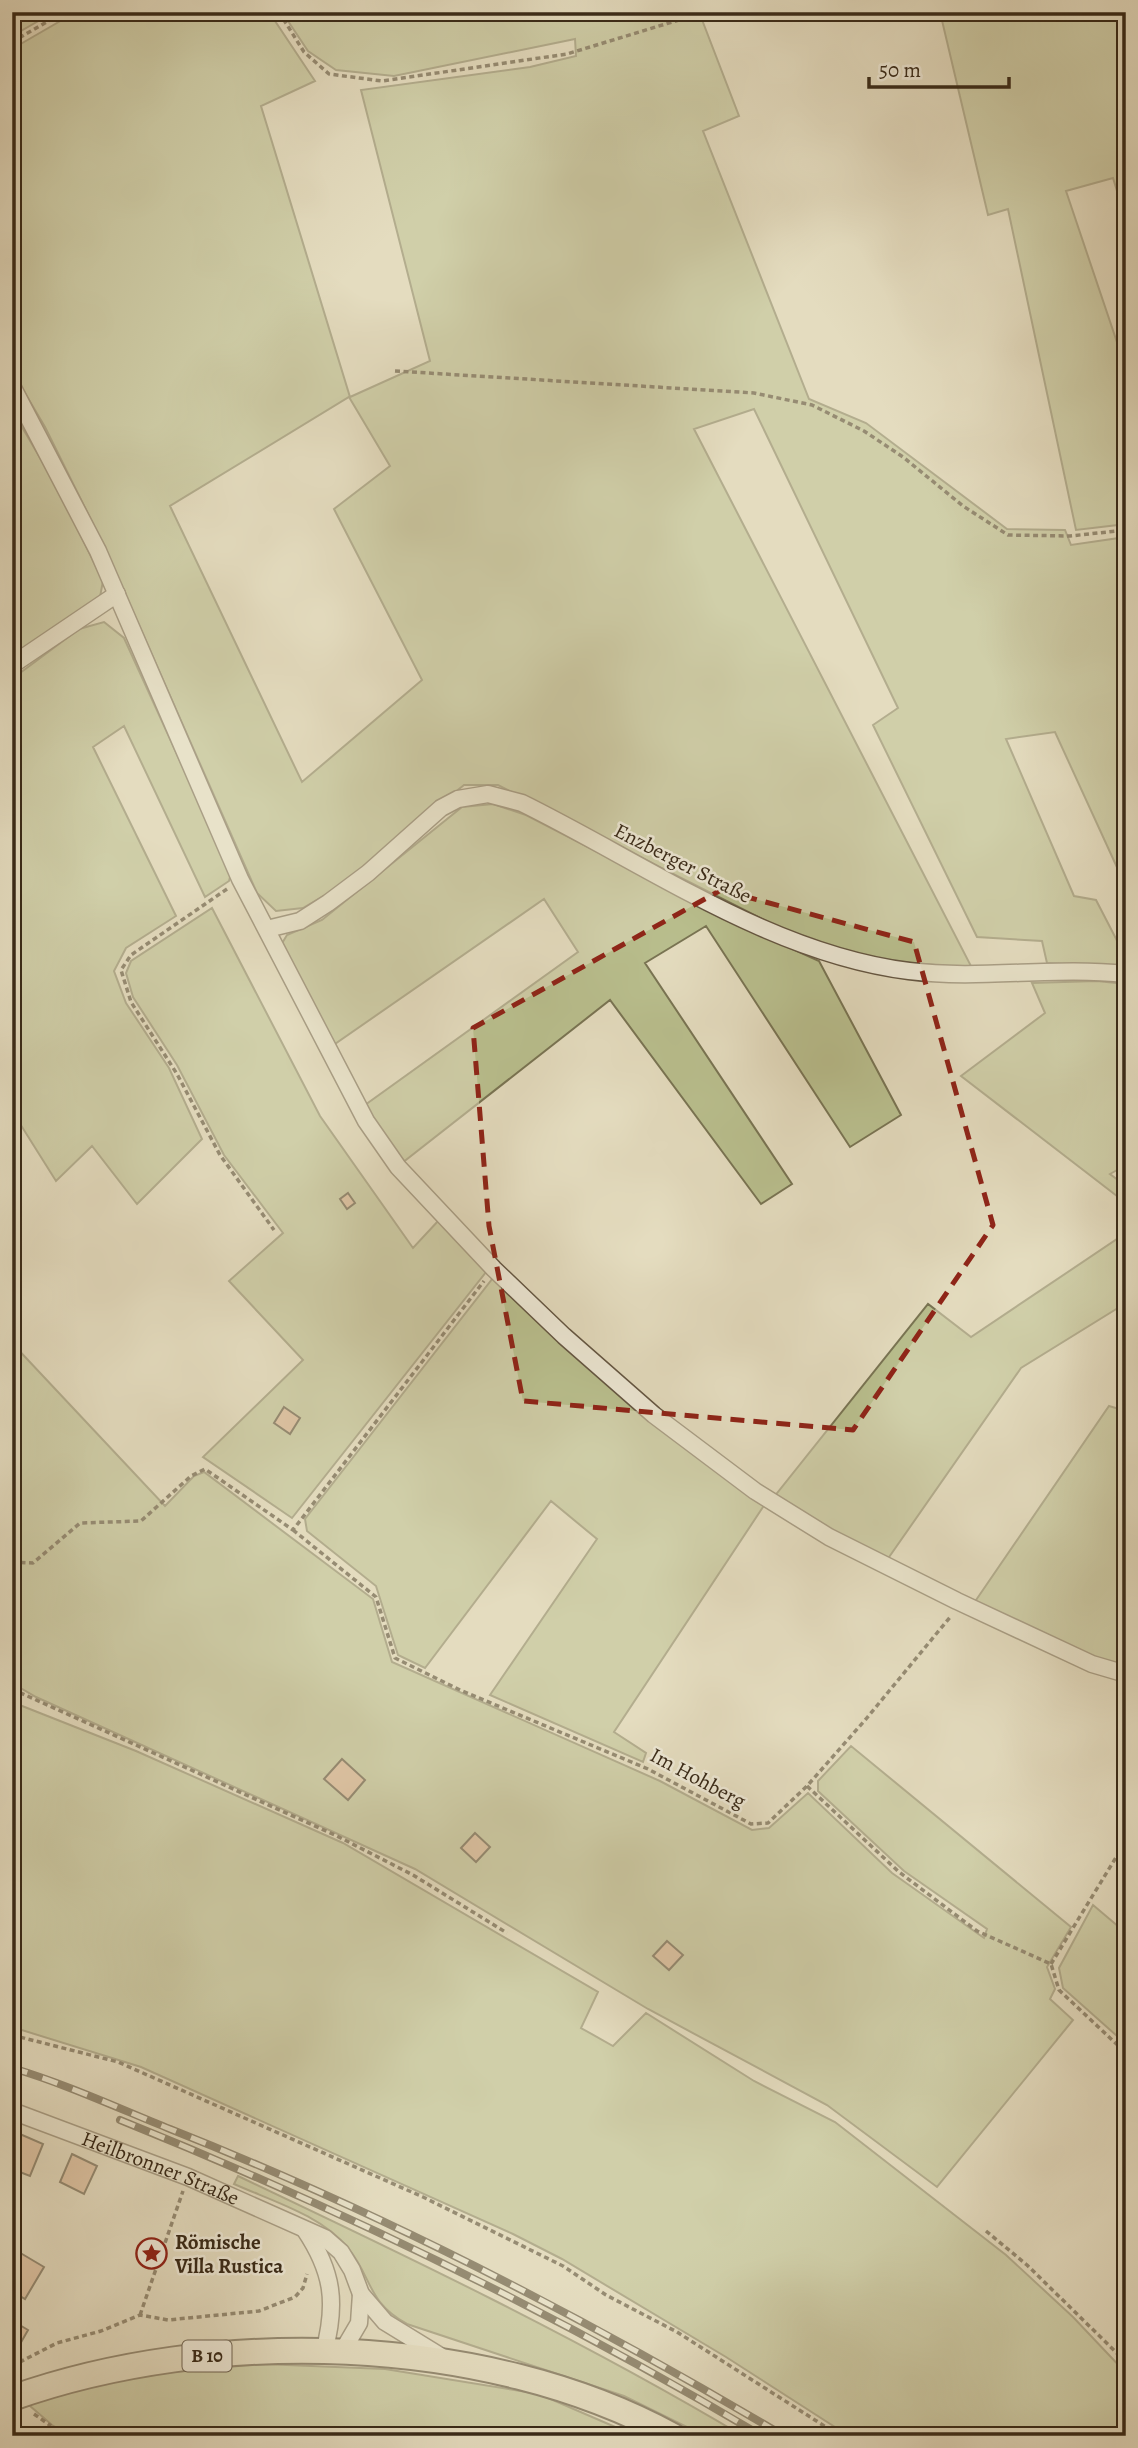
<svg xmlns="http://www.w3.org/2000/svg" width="1138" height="2448" viewBox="0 0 1138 2448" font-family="Alegreya,serif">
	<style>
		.green { fill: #b9bf8e; stroke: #797453; stroke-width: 2; fill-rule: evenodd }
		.building { fill: #daac88; stroke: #392a18; stroke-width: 2 }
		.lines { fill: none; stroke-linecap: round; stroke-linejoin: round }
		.service-casing { stroke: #645642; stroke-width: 11 }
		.minor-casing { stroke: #645642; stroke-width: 19 }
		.primary-casing { stroke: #392a18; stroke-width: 28 }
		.path { stroke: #392a18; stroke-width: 3.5; stroke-dasharray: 5 3.5; stroke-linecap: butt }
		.service { stroke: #ede8d5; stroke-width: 8 }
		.minor { stroke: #ede8d5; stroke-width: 16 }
		.primary { stroke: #e4dcbf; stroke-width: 24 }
		.rail-casing { stroke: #392a18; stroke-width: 8 }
		.rail { stroke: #ede8d5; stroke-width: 5; stroke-dasharray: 16; stroke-linecap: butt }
		.marked { fill: none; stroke: #8f2418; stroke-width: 5; stroke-dasharray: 14 9; stroke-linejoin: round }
		.labels { text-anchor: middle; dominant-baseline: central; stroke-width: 5; stroke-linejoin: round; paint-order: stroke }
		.shield { fill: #ede8d5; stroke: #6f6351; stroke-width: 2 }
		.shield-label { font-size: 19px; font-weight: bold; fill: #392a18 }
		.street-label { font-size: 21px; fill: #392a18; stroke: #ede8d5 }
		.poi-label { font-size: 21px; font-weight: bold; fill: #392a18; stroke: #ede8d5; text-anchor: start }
	</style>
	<rect width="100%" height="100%" fill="#e4dcbf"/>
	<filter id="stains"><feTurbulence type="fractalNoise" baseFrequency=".00286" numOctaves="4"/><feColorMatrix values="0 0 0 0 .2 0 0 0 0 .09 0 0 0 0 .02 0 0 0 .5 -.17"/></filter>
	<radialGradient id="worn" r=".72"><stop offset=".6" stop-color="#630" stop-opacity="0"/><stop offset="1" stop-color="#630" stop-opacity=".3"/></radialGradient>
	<path class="green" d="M12,12h42l-42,24z
		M76,12h193l46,69 -54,25 89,291 80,-36 -69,-271 169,-23 46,-11 -1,-17 -181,37 -58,-6 -28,-19 -26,-39h417l40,104 -36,15 106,268 57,24 141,106 58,1 6,15 55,-8v350l-71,-155 -49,7 68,157 22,4 30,58v10l-79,-5 -5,-22 -65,-4 -104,-212 25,-17 -144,-299 -60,20 278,539 -97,-8 -77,-23 -300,-152h-34l-127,103 -34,20 -27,3 -19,-18 -153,-347 -59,-119 -33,-56v-322zM349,397l41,69 -56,43 88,171 -120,102 -132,-276z
		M940,12h186v208l-13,-42 -47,13 60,178v155l-50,6 -68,-321 -20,6z
		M12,410l44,75 47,96 -3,16 -88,59z
		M104,622l20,16 107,235 -2,8 -24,16 -81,-171 -31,21 83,169 -50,32 -12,23 12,32 43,65 33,71 -65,65 -45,-58 -36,35 -44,-70v-432l67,-50z
		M493,804l33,11 207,107 86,39 82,154 -51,32 -144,-221 -61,37 147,221 -31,20 -151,-204 -208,163 -37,-58 213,-153 -34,-53 -212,147 -51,-101 6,-10 35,-15 140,-113z
		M212,908l108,208 93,132 26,-28 48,47 -1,5 -194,246 -89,-61 100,-97 -74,-79 54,-48 -59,-78 -47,-90 -44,-68 -7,-24 5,-12z
		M1097,981l29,3v181l-16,9 16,12v17l-165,-127 84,-63 -13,-30z
		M1126,1233v70l-105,65 -134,192 -61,-31 -52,-32 154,-193 43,33z
		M493,1278l272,226 -151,228 32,21 -3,9 -153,-67 107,-156 -46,-38 -126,167 -27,-13 -22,-69 -69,-55 -2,-12z
		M12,1343l153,163 29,-30 10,-4 169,127 19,63 268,119 92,49 17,-2 39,-35 84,80 92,65 3,-9 -83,-58 -86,-80v-10l33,-35 220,181 -24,40 8,22 -5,10 23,21 -136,167 -110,-82 -179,-96 -233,-140 -379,-172 -24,-14z
		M1109,1406l17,5v258l-37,-12 -115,-54z
		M12,1702l124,49 207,92 255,149 -17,36 32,18 33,-33 108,68 81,41 171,133 67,62 53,56v63h-277l-123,-79 -164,-98 -49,-25 -372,-167 -129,-40z
		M1093,1905l33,28v111l-63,-56 -4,-20z
		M238,2176c171,81 342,163 505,260h-38l-81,-40 -217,-72c-40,-22 -34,-45 -59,-76 -27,-33 -76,-47 -114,-64z
		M262,2364l123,5 154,25 97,42h-566l-18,-11 -30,-26 178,-33z"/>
	<path class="building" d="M348,1193l7,10 -8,6 -7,-10z
		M284,1407l16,11 -10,16 -16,-11z
		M342,1759l23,21 -17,20 -24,-21z
		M475,1833l15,14 -14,15 -15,-14z
		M667,1941l16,14 -14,15 -16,-14z
		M13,2131l30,13 -13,32 -18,-7z
		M72,2154l25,12 -13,28 -24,-12z
		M12,2248l32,19 -19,32 -13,-8z
		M13,2321l15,9 -9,16 -7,-4z"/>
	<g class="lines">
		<defs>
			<path id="service" d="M62,2433l4,3"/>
			<g id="minor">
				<path d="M12,386l86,165 142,328 126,242 32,46 96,102 70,67 90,79 101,76 74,46 128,64 135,63 34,10"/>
				<path d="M12,665l105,-71"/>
				<path d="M267,929l33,-8 28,-18 40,-30 73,-65 17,-9 30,-5 34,9c122,60 249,151 387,168 72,9 145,-5 217,3"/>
				<path id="s1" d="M12,2111l176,66 137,61 16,14 11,18 9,24 24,28 57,35"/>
				<path d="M305,2230c28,42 32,73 19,122"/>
				<path d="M342,2352l17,-29 2,-29"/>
			</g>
			<path id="primary" d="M12,2398c200,-71 473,-65 661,38"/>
		</defs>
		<use href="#service" class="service-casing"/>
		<use href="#minor" class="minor-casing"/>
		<use href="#primary" class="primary-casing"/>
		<path class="path" d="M279,12l25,40 25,22 53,7 185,-27 138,-42
			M12,42l52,-30
			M395,371l359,22 58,12 52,26 39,26 60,49 45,29 62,1 56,-6
			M227,889l-96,66 -10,15 10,32 46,72 43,81 54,75
			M293,1530l83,67 19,61 65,32 188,79 103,55 17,-1 39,-37 59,-67 85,-103
			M12,1562l21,1 47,-40 61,-2 50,-45 14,-7 88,61 191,-249
			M12,1689l323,146 78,40 94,58
			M807,1786l92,86 78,59 74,33 8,26 67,63
			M1051,1964l75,-123
			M12,2035l106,27 305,135 140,69 43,29 71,37 163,104
			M986,2231l41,34 99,97
			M140,2315l43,-124
			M12,2366l45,-23 44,-12 39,-16 28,5 91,-9 36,-14 8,-9 4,-14
			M34,2414l17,12"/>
		<use href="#service" class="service"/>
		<use href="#minor" class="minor"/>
		<use href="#primary" class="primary"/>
		<defs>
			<path id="rail" d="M12,2068c54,16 106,40 158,61 213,84 417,190 614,307
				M120,2120c221,89 436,193 642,316"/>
		</defs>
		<use href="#rail" class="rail-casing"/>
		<use href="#rail" class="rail"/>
	</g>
	<path d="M0 0H1138V2448H0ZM721,890l193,52 79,283 -140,205 -330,-29 -34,-175 -16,-198z" fill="#e4dcbf" fill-opacity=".55" fill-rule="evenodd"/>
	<path class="marked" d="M721,890l193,52 79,283 -140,205 -330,-29 -34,-175 -16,-198z"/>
	<defs>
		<symbol id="sight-ring" viewBox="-11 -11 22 22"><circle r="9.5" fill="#ede8d5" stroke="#8f2418" stroke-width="1.5"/><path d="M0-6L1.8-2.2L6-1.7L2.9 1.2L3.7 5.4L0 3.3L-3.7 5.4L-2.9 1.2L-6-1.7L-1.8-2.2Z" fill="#8f2418"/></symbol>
	</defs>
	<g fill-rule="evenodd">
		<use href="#sight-ring" x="134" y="2236" width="35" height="35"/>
	</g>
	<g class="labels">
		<rect class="shield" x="182.5" y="2340.5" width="49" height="31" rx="5"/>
		<g class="shield-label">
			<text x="207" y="2356">B 10</text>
		</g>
		<g class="street-label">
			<text transform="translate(683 863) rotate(27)">Enzberger Straße</text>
			<text transform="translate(698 1778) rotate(28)">Im Hohberg</text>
			<text stroke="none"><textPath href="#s1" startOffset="159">Heilbronner Straße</textPath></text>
		</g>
		<g class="poi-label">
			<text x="175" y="2242">Römische<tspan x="175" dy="24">Villa Rustica</tspan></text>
		</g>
	</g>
	<rect width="1138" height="2448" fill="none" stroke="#e4dcbf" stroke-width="42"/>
	<rect x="14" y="14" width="1110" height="2420" fill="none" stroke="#392a18" stroke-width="3.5"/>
	<rect x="21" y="21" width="1096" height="2406" fill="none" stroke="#392a18" stroke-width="2"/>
	<path d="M869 77v10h140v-10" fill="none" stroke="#392a18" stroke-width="3.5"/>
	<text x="879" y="77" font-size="21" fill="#392a18" stroke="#ede8d5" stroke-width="5" paint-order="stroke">50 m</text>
	<rect width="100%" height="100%" filter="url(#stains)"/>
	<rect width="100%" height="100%" fill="url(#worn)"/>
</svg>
